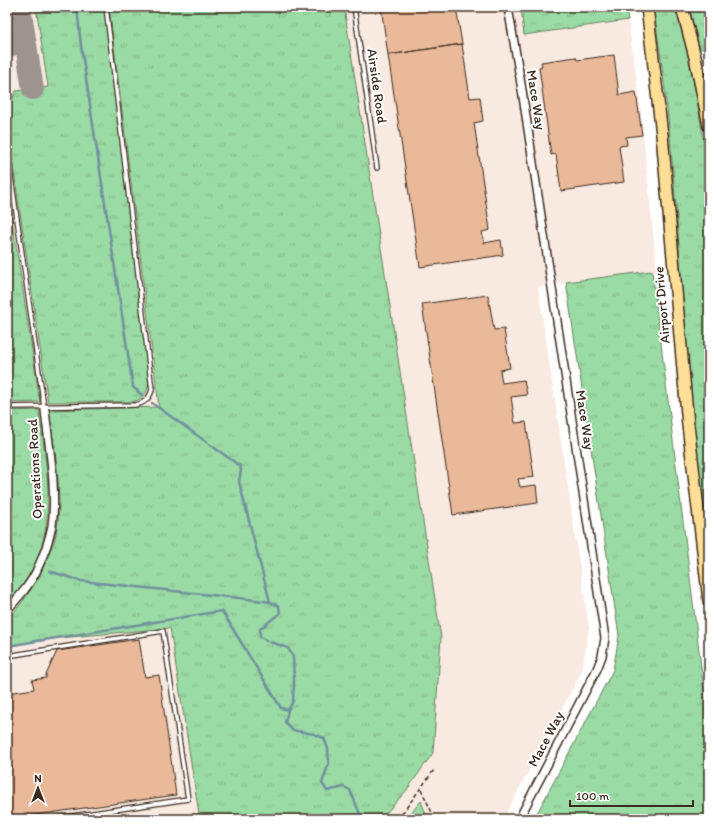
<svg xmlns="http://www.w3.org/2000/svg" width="716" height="826" viewBox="0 0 716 826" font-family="Itim,sans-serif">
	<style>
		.built { fill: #f8eae1 }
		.grass { fill: url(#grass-tufts); stroke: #6a8261 }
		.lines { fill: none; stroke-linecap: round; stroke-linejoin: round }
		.stream { stroke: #6f919e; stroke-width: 2.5 }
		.taxiway { stroke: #9d948e; stroke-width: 22 }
		.building { fill: #e9b99a; stroke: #3b2a1e }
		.lane-casing { stroke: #3b2a1e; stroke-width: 6 }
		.street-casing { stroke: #3b2a1e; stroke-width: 10 }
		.primary-casing { stroke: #3b2a1e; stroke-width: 14 }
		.path { stroke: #3b2a1e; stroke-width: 1.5; stroke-dasharray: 4 3; stroke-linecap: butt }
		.lane { stroke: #fff; stroke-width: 3.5 }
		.street { stroke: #fff; stroke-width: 7 }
		.primary { stroke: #fdde96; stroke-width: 11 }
		.labels { text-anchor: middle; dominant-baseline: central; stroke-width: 4; stroke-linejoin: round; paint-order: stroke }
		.street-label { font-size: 14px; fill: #3b2a1e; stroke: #fff }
	</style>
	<defs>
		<pattern id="grass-tufts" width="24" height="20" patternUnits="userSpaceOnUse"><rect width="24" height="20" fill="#9adaa4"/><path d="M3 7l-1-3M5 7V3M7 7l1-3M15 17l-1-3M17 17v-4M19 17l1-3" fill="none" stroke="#86bb8d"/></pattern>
	</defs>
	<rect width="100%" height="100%" fill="#fff"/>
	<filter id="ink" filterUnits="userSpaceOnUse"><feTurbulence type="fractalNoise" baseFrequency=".025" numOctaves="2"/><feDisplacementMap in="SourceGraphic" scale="8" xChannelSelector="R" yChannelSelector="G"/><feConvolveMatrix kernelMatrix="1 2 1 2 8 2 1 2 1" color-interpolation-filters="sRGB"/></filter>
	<g filter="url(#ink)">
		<path class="built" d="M7,7h609l-93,16 2,12 103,-15 12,83 17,168 -119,16 51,341 -7,43 -79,148h-496z"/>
		<path class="grass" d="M36,7h68l35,287 10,87c-1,12 -5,18 -17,21h-84l-41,-278 2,-17 7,-16 32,-4z
			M109,7h235l97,631 -8,115 -27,38 -25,28h-214l32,-5 -29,-186 -133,12 -30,7v-28l4,-3c17,-21 30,-39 39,-65 2,-5 5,-11 6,-17 8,-39 -2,-85 -7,-124l110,-3z
			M521,7h105l2,13 -104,15z
			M653,7h22l13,48 7,33 14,85v382c-9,-71 -17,-143 -23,-214 -9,-111 -14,-224 -33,-334z
			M689,7h20v41l-9,1z
			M7,187l33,215 -33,1z
			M652,271l57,460v88h-175l79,-149 6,-34 -53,-354z
			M39,410c7,54 19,110 -7,160 -3,5 -5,11 -9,16 -5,7 -11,13 -16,19v-194z
			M421,801l7,18h-22z"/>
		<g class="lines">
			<path class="stream" d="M77,7l4,39 52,341 9,8
				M152,403l88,63 1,4 -2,12 31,120 9,4 1,7 -20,16v8l10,5 18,6 5,9 1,24 -1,20 -5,9 -3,12 7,8 22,4 10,4 4,11 1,14 -7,20 5,8 17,-4 6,3 12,29
				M49,571l32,10 158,17 31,4
				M7,646l215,-35 59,97 7,2"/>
			<path class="taxiway" d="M20,7l13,82
				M7,47c11,-4 15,-10 16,-21"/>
		</g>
		<path class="building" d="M381,7h75l6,37 -74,11z
			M462,44l8,54 10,-1 3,24 -9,2 16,107 -8,2 2,11 17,-3 2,15 -83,12 -32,-212z
			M614,55l5,40 17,-3 6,43 -16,2 1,8 -8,1 5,36 -63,9 -5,-37 -5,1 -12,-88 3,-1 -1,-4 35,-5 1,3z
			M488,295l6,35 10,-1 6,39 -10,2 2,13 22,-3 3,15 -16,2 4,26 11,-1 8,55 -16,2 2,8 16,-2 2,18 -85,12 -31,-211z
			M139,639l6,38 14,-2 17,120 -169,24v-126l27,-4 -2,-9 14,-2v-3l11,-24z"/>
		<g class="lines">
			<defs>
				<path id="lane" d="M354,7l23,161
					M7,149l37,258
					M7,407l128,-2c10,-2 14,-6 17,-15l-46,-383
					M7,656l156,-25 25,168 -136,20"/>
				<path id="street" d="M508,7l14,83 83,548 -3,18 -5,13 -78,150
					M7,610c11,-12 22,-24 29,-38 7,-15 13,-31 16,-46 5,-37 -3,-79 -7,-116"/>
				<path id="primary" d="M647,7l15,128 26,290 21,176
					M682,7l13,50 14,69"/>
			</defs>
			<use href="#lane" class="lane-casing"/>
			<use href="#street" class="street-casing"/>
			<use href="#primary" class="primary-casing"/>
			<path class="path" d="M421,789l14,30
				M398,819l36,-49"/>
			<use href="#lane" class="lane"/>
			<use href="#street" class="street"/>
			<use href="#primary" class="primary"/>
		</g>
	</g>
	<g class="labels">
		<g class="street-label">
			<text transform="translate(377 86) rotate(82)">Airside Road</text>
			<text transform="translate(536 100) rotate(81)">Mace Way</text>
			<text transform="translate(662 305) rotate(-95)">Airport Drive</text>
			<text transform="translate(585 420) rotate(81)">Mace Way</text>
			<text transform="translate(35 469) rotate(-93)">Operations Road</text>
			<text transform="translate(546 739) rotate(-62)">Mace Way</text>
		</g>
	</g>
	<rect width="716" height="826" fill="none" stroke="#fff" stroke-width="24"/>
	<rect x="12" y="12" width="692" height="802" fill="none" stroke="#3b2a1e" stroke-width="1.5" filter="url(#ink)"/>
	<g transform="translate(38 788)" stroke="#ffffff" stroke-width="3" paint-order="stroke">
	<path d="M0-3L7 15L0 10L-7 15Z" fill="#3b2a1e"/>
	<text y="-6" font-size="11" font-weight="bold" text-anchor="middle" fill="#3b2a1e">N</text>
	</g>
	<path d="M570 800v6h123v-6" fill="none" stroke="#3b2a1e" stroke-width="2"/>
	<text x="576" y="800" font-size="12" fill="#3b2a1e" stroke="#ffffff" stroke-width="3" paint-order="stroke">100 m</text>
</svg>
